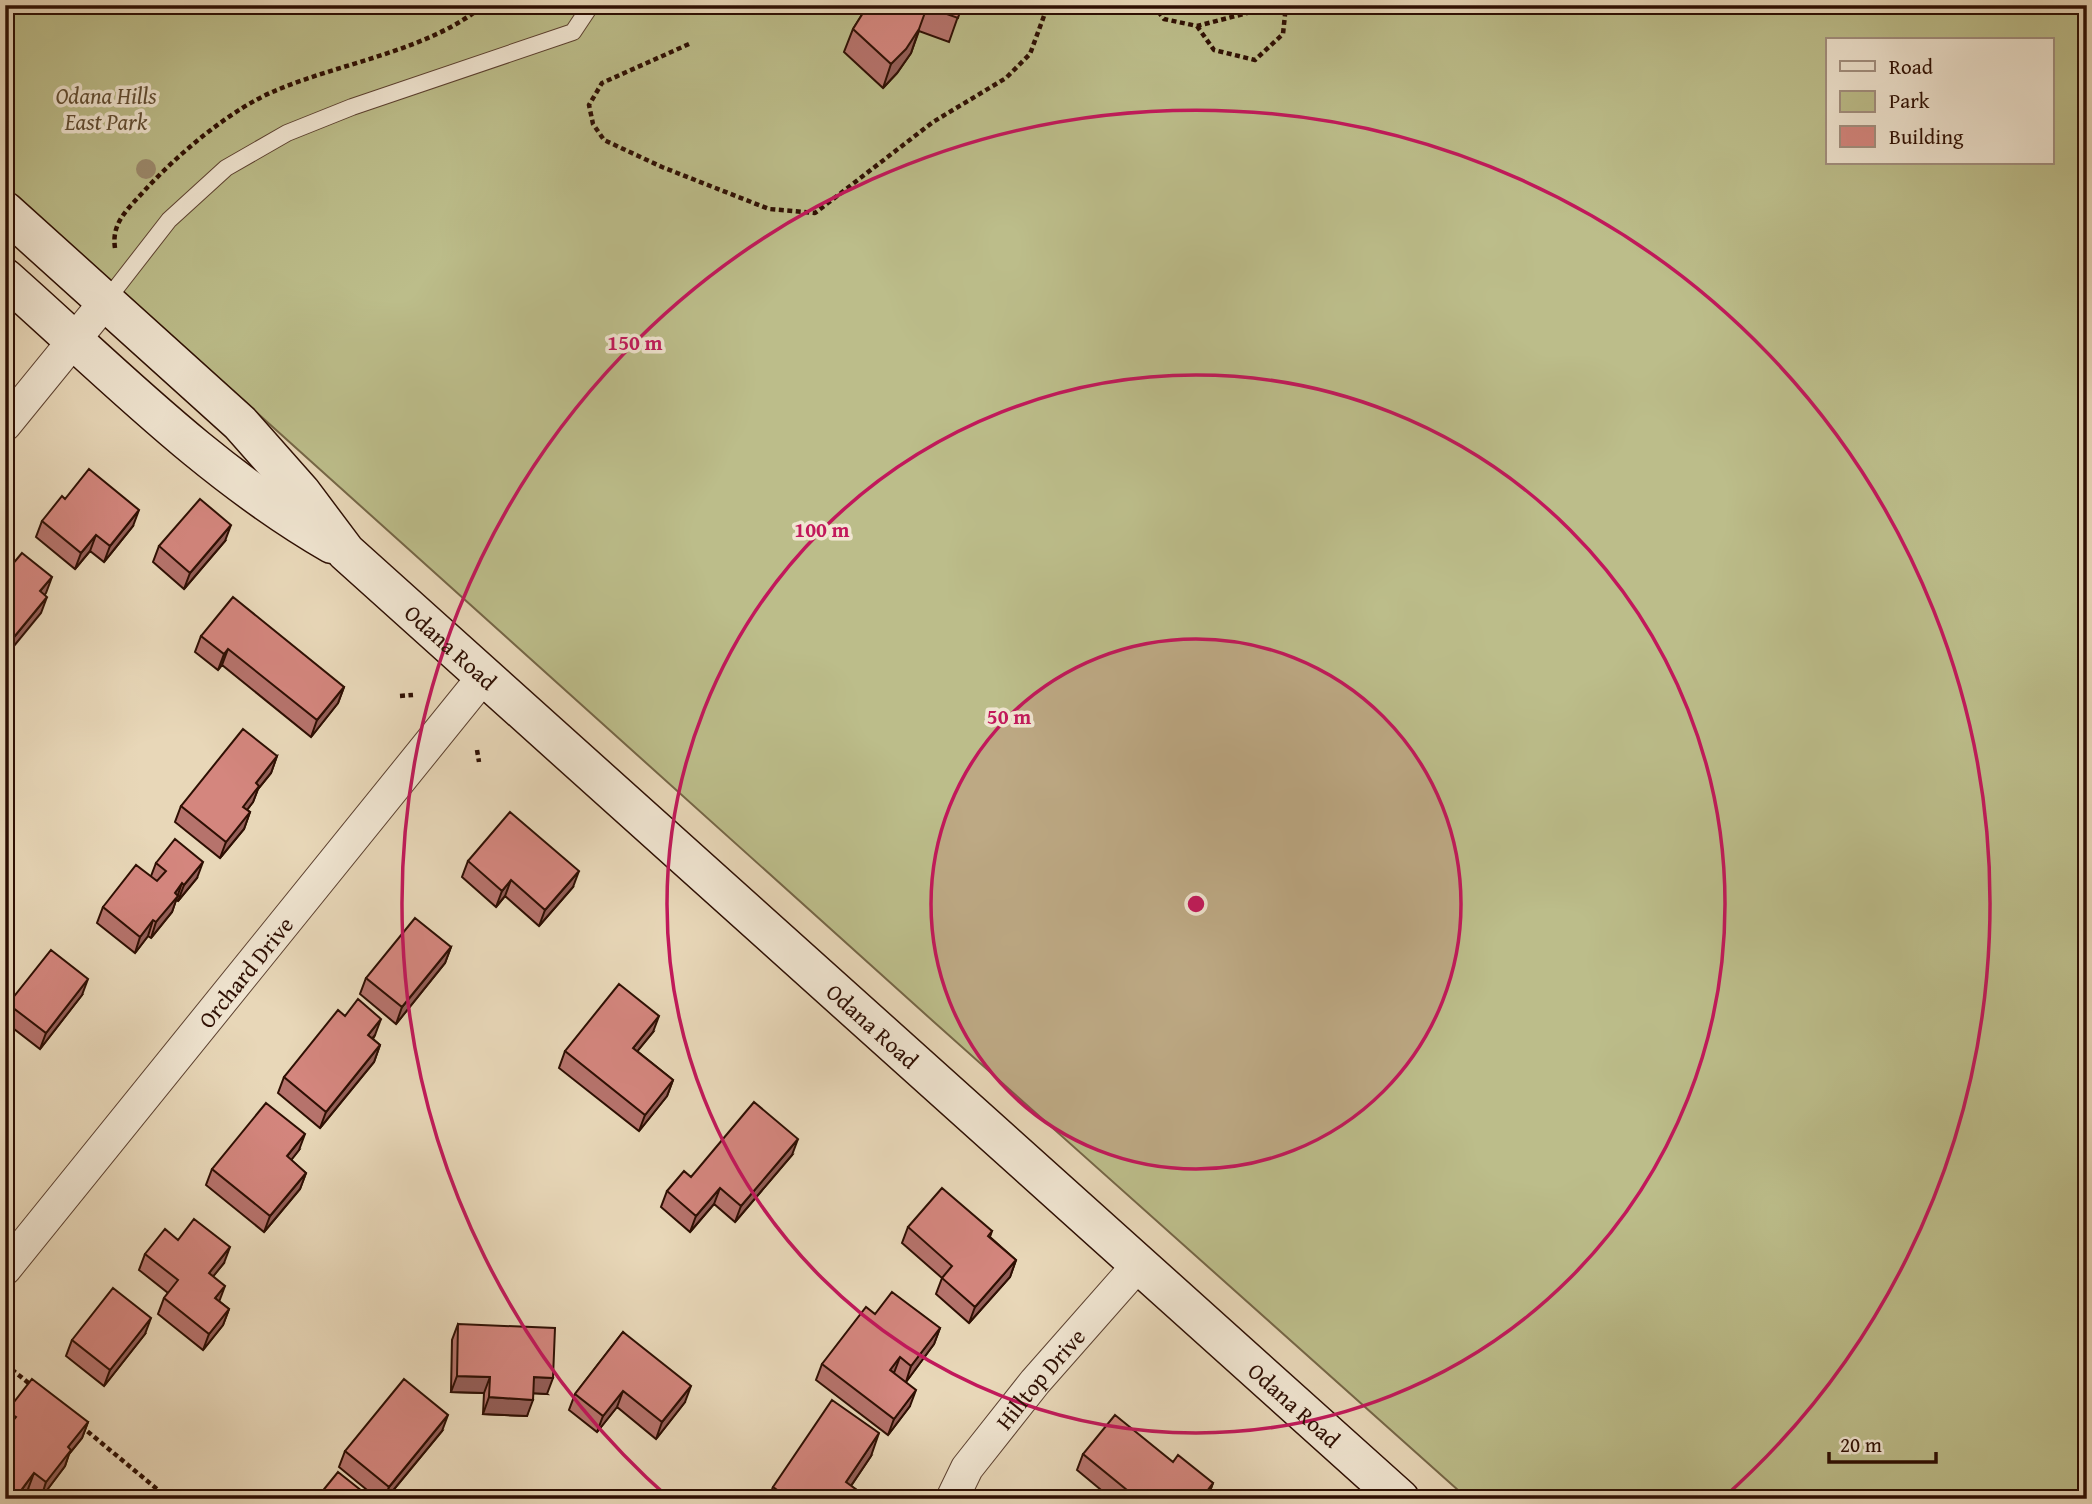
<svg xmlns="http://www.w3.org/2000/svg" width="2092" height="1504" viewBox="0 0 2092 1504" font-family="'Gentium Book Plus',serif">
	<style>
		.green { fill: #bcbd8a; stroke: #756646; stroke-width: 2; fill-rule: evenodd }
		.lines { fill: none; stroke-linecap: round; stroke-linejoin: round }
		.lane-casing { stroke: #5c4130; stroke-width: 18 }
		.street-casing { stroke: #5c4130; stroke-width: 34 }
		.secondary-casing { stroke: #2e0f03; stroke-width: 41 }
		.path { stroke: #2e0f03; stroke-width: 4.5; stroke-dasharray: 5 3.5; stroke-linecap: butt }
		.lane { stroke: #f0e5d1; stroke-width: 16 }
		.street { stroke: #f0e5d1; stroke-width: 32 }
		.secondary { stroke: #f0e5d1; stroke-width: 38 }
		.tree { fill: #9d8b6e }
		.wall { fill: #b6736c; stroke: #2e0f03; stroke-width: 2 }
		.shaded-wall { fill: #945e58; stroke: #2e0f03; stroke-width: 2 }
		.building { fill: #d4867e; stroke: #2e0f03; stroke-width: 2 }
		.ring { fill: none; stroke: #c2185b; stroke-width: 3.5 }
		.labels { text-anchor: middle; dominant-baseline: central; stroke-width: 7; stroke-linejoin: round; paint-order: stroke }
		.park-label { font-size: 23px; font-style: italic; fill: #604c32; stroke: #f0e5d1 }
		.street-label { font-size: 23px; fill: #2e0f03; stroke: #f0e5d1 }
		.centre { fill: #c2185b; stroke: #f0e5d1; stroke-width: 3.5 }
		.ring-label { font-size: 21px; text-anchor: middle; font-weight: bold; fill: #c2185b; stroke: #f0e5d1; stroke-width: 7; stroke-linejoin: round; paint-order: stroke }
	</style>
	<rect width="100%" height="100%" fill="#e8d7b8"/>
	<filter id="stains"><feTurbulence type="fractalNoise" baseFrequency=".00286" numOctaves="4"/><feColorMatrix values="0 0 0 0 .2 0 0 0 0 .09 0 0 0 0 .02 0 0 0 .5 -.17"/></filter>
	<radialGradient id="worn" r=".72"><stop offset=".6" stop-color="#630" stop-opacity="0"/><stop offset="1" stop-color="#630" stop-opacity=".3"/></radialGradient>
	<path class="green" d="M11,5h2076v1494h-619l-534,-477 -929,-836v-173zM1828,40h224v123h-224z"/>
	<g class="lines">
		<defs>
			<path id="lane" d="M106,301l63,-81 57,-52 61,-35 65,-26 221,-75 18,-27"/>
			<g id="street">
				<path d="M5,425l101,-124"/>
				<path id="s1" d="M5,1269l479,-593"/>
				<path id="s2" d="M952,1499l15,-31 68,-86 104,-118"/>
			</g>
			<g id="secondary">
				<path id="s3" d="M5,211l235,212 61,69 45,60 1054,947"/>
				<path d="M5,278c106,94 204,195 327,266"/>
			</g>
		</defs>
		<use href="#lane" class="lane-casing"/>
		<use href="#street" class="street-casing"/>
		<use href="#secondary" class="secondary-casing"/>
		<path class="path" d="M1153,5l11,14 33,7 81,-21
			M1197,26l17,24 41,10 28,-26 3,-29
			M689,44l-87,39 -13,22 4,19 11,16 58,27 107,42 46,4 118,-91 73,-44 24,-24 18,-49
			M115,248c-4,-26 14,-40 30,-58 33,-36 87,-82 132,-100 66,-28 151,-39 207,-85
			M400,696l13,-1
			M477,750l2,12
			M5,1364l26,21
			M81,1426l88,73"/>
		<use href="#lane" class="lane"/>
		<use href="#street" class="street"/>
		<use href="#secondary" class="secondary"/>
	</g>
	<circle class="tree" cx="146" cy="169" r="10"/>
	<path class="wall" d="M868,5h94l-13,37 -30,-11 -8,22 -14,20 -14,15 -39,-36 9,-23z
		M65,499l68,27 -29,36 -14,-11 -15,18 -39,-32 6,-16z
		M225,541l-41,48 -31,-27 6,-16z
		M201,636l143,51 -6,16 -27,34 -89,-72 -4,5 -23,-18z
		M277,756l-6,17 -13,16 -5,13 -6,8 3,2 -6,17 -24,29 -45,-36 6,-16z
		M468,861l105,26 -34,39 -34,-30 -9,11 -34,-30z
		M156,863l41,15 -19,23 -2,-1 -4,12 -21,26 -3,-2 -13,17 -38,-30 6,-16 48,-31z
		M451,947l-6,16 -49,61 -36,-30 6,-16z
		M82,995l-42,54 -35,-27v-10l3,-8z
		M345,1016l30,19 -2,4 7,6 -6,17 -54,66 -42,-35 6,-16z
		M653,1032l-16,19 36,29 -6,16 -28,35 -80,-63 6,-17z
		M299,1150l-8,10 15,13 -6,16 -36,43 -58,-47 6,-16z
		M792,1155l-57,67 -21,-18 -24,28 -29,-25 6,-16 24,-14z
		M908,1227l84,4 -2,6 26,23 -6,17 -41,46 -33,-29 6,-16 -40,-35z
		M178,1240l46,23 -11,13 6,25 10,8 -6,16 -20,25 -45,-36 6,-16 4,-5 -29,-23 6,-16z
		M875,1314l65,14 -6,16 -28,38 4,24 -22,29 -72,-55 6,-16z
		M458,1324l89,70 -14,-1 -6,23 -44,-2 1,-21 -33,-1 1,-52z
		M623,1332l62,70 -29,37 -39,-32 -20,25 -28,-22 6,-16z
		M145,1334l-41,52 -38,-30 6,-16z
		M7,1411l81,11 -6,16 -13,16 -4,12 -24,32 -13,-9 -7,10h-16v-83z
		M442,1431l-56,68h-8l-39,-32 6,-16z
		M1083,1454l90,8 40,21 -6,16h-95l-35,-29z
		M871,1456l-20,30 10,7 -2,6h-91l5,-12z"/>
	<path class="shaded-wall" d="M919,29l-8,24 -14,20 -14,15 8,-24z
		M139,510l-6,16 -29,36 6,-16z
		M231,525l-6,16 -41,48 6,-16z
		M96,535l-6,16 -15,18 6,-16z
		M52,577l-6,16 -12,15 6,-17z
		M47,597l-6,16 -36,44v-9z
		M228,649l-6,16 -4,5 6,-16z
		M344,687l-6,16 -27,34 6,-17z
		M277,756l-6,17 -13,16 -5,13 -16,21 6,-16 13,-24z
		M250,812l-6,17 -24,29 6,-16z
		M203,862l-6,16 -19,23 6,-16z
		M579,871l-6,16 -34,39 6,-16z
		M511,880l-6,16 -9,11 6,-16z
		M182,883l-10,29 -21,26 5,-16 19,-29z
		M153,920l-5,16 -13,17 5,-16z
		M451,947l-6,16 -49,61 6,-17z
		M88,979l-6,16 -42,54 6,-16z
		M659,1016l-6,16 -26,32 6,-16z
		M381,1019l-6,16 -13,16 6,-16z
		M380,1045l-6,17 -54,66 6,-16z
		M673,1080l-6,16 -28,35 6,-16z
		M305,1134l-6,16 -18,23 6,-17z
		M798,1139l-6,16 -57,67 6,-16z
		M306,1173l-6,16 -36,43 6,-16z
		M720,1188l-6,16 -24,28 6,-16z
		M230,1247l-6,16 -21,26 6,-16z
		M1016,1260l-6,17 -41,46 6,-16z
		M225,1286l-6,16 -4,-4z
		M229,1309l-6,16 -20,25 6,-16z
		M151,1318l-6,16 -41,52 6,-16z
		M940,1328l-6,16 -28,38 5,-16z
		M900,1357l-6,16 -4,-3z
		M457,1376l33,1 -6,16 -33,-1z
		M534,1377l19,1 -6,16 -19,-1z
		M691,1386l-6,16 -29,37 6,-17z
		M916,1390l-6,16 -22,29 6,-16z
		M623,1391l-6,16 -20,25 6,-16z
		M489,1397l44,3 -6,16 -44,-2z
		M448,1415l-6,16 -56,68h-2l5,-12z
		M88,1422l-6,16 -13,16 -4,12 -24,32 5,-16 22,-35z
		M879,1433l-8,23 -29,43 4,-17z
		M34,1473l-6,16 -7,10h-6z
		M1213,1483l-6,16h-6z"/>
	<path class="building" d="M868,5h94l-4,13 -31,-11 -8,22 -13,20 -15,15 -38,-35z
		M89,469l50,41 -29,36 -14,-11 -15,18 -39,-32 20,-25 3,3z
		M200,499l31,26 -41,48 -31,-27z
		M22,553l30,24 -12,14 7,6 -42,51v-75z
		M233,597l111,90 -27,33 -89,-71 -4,5 -23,-18z
		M243,729l34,27 -21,27 3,3 -16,21 7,5 -24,30 -45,-36z
		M510,812l69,59 -34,39 -34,-30 -9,11 -34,-30z
		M175,839l28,23 -19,23 -2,-2 -7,10 3,3 -22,26 -3,-2 -13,17 -37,-30 33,-42 21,16 9,-10 -10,-8z
		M415,918l36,29 -49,60 -36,-29z
		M51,950l37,29 -42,54 -38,-29z
		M619,984l40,32 -26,32 40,32 -28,35 -80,-64z
		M358,999l23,20 -13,16 12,10 -54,67 -42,-35 54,-67 7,6z
		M754,1102l44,37 -57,67 -21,-18 -24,28 -29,-25 17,-20 7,6z
		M266,1103l39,31 -18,22 19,17 -36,43 -58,-47z
		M942,1188l50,43 -4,5 28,24 -41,47 -33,-29 10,-12 -44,-39z
		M194,1219l36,28 -21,26 16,13 -10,12 14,11 -20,25 -45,-36 14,-18 -33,-26 20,-25 13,11z
		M113,1288l38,30 -41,52 -38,-30z
		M892,1292l48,36 -29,38 -11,-9 -10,13 26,20 -22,29 -72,-55 44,-57 9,7z
		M458,1324l97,4 -2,50 -19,-1 -1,23 -44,-3 1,-20 -33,-1z
		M623,1332l68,54 -29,36 -39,-31 -20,25 -28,-22z
		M32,1379l56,43 -20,25 3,3 -25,32 -12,-9 -18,24 -11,-8v-58l11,-14 -9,-6z
		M404,1379l44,36 -59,72 -44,-36z
		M832,1400l47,33 -33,49 15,11 -4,6h-67l-17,-12z
		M1115,1415l58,47 5,-7 35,28 -12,16h-63l-55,-45z
		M338,1472l34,27h-56z"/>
	<circle cx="1196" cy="904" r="265" fill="#c2185b" fill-opacity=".12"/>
	<g class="ring">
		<circle cx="1196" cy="904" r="265"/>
		<circle cx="1196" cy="904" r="529"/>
		<path d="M670 1499A794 794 0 1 1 1722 1499"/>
	</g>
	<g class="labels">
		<g class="park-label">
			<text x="106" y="95">Odana Hills<tspan x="106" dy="26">East Park</tspan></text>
		</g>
		<g class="street-label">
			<text stroke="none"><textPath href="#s3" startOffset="625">Odana Road</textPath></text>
			<text stroke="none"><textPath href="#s1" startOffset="382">Orchard Drive</textPath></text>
			<text stroke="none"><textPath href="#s3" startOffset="1192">Odana Road</textPath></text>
			<text stroke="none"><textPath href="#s2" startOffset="150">Hilltop Drive</textPath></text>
			<text stroke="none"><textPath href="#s3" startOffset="1759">Odana Road</textPath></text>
		</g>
	</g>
	<circle cx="1196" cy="904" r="10" class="centre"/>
	<g class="ring-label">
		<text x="635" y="350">150 m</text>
		<text x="822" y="537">100 m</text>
		<text x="1009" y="724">50 m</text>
	</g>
	<rect width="2092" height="1504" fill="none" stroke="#e8d7b8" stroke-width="28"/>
	<rect x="7" y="7" width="2078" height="1490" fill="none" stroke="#2e0f03" stroke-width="3.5"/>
	<rect x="14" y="14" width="2064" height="1476" fill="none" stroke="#2e0f03" stroke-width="2"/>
	<rect x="1826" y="38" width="228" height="126" fill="#f0e5d1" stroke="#a28f7f" stroke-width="2"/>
	<rect x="1840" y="61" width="35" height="10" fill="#f0e5d1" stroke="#a28f7f" stroke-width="2"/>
	<text x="1889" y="74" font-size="21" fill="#2e0f03">Road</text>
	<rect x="1840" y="91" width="35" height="21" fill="#bcbd8a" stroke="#a28f7f" stroke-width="2"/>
	<text x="1889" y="108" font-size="21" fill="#2e0f03">Park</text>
	<rect x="1840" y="126" width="35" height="21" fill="#d4867e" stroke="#a28f7f" stroke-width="2"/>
	<text x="1889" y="144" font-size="21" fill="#2e0f03">Building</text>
	<path d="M1829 1452v10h107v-10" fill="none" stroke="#2e0f03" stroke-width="3.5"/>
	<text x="1840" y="1452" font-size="21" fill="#2e0f03" stroke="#f0e5d1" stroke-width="5" paint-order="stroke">20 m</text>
	<rect width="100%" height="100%" filter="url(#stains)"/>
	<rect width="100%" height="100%" fill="url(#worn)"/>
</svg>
